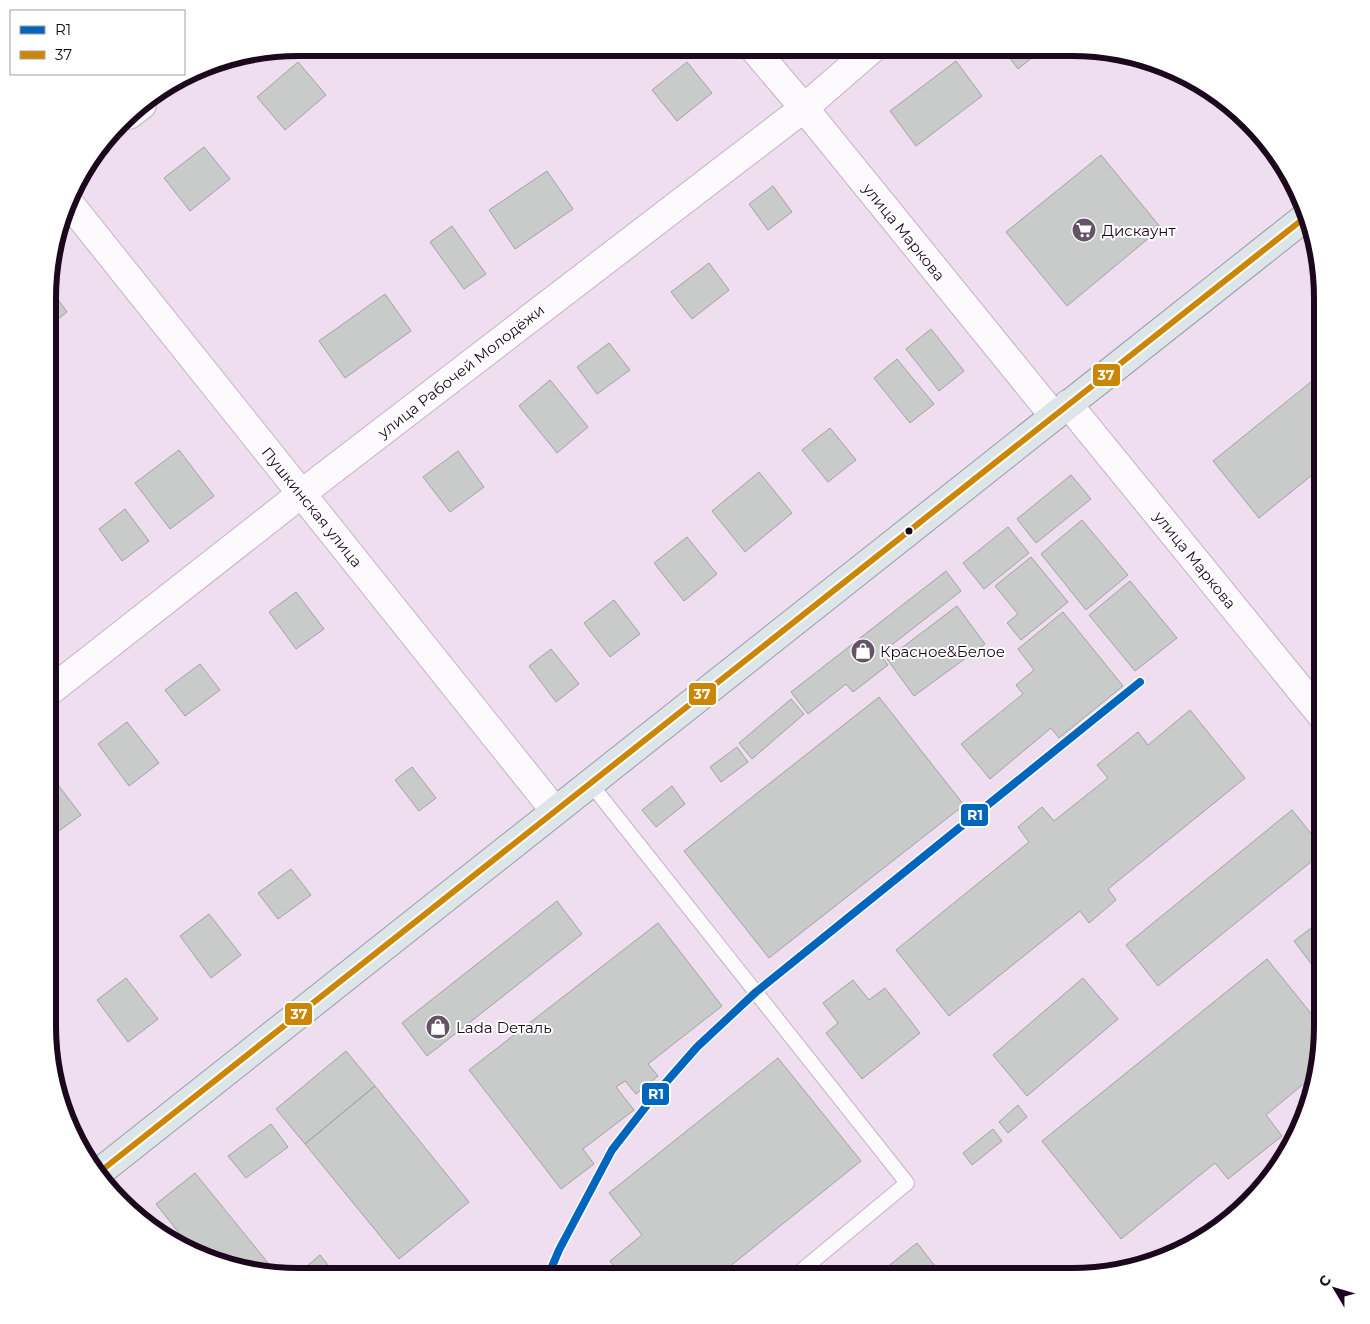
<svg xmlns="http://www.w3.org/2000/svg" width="1370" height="1324" viewBox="0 0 1370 1324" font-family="Montserrat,sans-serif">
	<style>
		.building { fill: #c8cbc9; stroke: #a1a3a1 }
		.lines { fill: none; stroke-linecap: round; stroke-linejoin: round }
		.lane-casing { stroke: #c5b3c7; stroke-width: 16 }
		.street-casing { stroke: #c5b3c7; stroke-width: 30 }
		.primary-casing { stroke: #959eaa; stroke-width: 30 }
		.lane { stroke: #fdfafd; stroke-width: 14 }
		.street { stroke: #fdfafd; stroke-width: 28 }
		.primary { stroke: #dde5e8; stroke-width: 28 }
		.bus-1-casing { stroke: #fff; stroke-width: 10 }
		.bus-1 { stroke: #cb8606; stroke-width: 6 }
		.rail-1-casing { stroke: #fff; stroke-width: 11 }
		.rail-1 { stroke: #0065bd; stroke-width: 8 }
		.bus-dot { fill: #1b081d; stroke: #fff; stroke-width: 2 }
		.labels { text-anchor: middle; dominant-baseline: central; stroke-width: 4; stroke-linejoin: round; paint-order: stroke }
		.poi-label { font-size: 15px; fill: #1b081d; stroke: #fff; text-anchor: start }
		.street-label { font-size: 15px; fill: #1b081d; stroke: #fff }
		.rim { fill: none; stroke: #1b081d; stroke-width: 6 }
		.line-badge { stroke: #fff; stroke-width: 2 }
		.badge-label { font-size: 14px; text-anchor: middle; font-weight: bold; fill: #fff }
	</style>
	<rect width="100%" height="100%" fill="#efddf0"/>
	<path class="building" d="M1003,49h40l-25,20z
		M956,61l26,35 -66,50 -26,-35z
		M298,62l28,33 -41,35 -28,-33z
		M687,62l25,31 -35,28 -25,-31z
		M204,147l26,32 -40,32 -26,-33z
		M1101,155l60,73 -94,78 -61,-74z
		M547,171l26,38 -58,40 -26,-39z
		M773,186l19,26 -24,18 -19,-26z
		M452,226l34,48 -22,15 -34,-47z
		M709,263l20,27 -37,29 -21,-27z
		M52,291l15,21 -15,12z
		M385,294l26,37 -66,47 -26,-37z
		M931,329l33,42 -25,20 -33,-42z
		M609,343l21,27 -33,24 -20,-27z
		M897,359l37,45 -24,19 -36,-45z
		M1322,373v94l-63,51 -46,-57z
		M550,380l38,47 -31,26 -38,-47z
		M830,428l26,32 -28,22 -26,-32z
		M179,450l35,46 -44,33 -35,-46z
		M458,451l26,36 -34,25 -27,-35z
		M759,472l33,41 -47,39 -33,-41z
		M1071,475l20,24 -55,44 -19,-24z
		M125,509l24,32 -27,20 -23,-32z
		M1082,520l46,55 -42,35 -45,-56z
		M1008,527l21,26 -45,36 -21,-26z
		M687,537l30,37 -33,27 -30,-38z
		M1031,557l37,45 -47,38 -14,-17 11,-9 -23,-28z
		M946,571l15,20 -81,63 8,11 -35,27 -7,-8 -38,30 -17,-22z
		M1130,581l47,57 -42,33 -46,-56z
		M296,592l28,37 -28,20 -27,-37z
		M614,600l26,34 -30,23 -26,-34z
		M957,606l28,38 -71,52 -27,-37z
		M50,608l7,10 -7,4z
		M1063,612l60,74 -64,52 -8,-10 -61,51 -29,-35 62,-50 -7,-9 18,-15 -16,-21z
		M551,649l28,35 -23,18 -27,-36z
		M200,664l20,26 -35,26 -20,-26z
		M879,697l85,108 -195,153 -85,-107z
		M791,699l13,15 -52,45 -13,-16z
		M1190,710l55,68 -137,111 8,11 -27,23 -9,-12 -131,105 -53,-66 133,-108 -11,-15 24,-20 12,14 54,-43 -11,-13 41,-33 10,13z
		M127,722l32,41 -30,23 -31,-42z
		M737,747l11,15 -27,20 -11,-15z
		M412,767l24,31 -17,13 -24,-31z
		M55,781l26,34 -32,23v-53z
		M672,786l13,18 -29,23 -14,-17z
		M1292,810l30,37v6l-164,133 -32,-41z
		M291,869l20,26 -33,24 -20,-26z
		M557,901l25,33 -155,122 -25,-33z
		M209,914l32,41 -30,23 -31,-42z
		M1322,920v58l-28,-37z
		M658,923l64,83 -74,58 10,12 -22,18 -11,-13 -9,6 18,23 -51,39 11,15 -33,25 -92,-119z
		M1267,959l55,68v15l-10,35 -46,38 16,21 -54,43 -13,-16 -94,76 -79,-98z
		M126,978l32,41 -30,23 -31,-42z
		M1083,978l35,41 -91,77 -34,-41z
		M853,980l16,20 16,-12 35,45 -58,46 -36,-46 12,-10 -15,-20z
		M346,1051l29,35 -70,58 -29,-35z
		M778,1058l83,103 -143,115h-31l-2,-3 -4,3h-60l-11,-15 32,-26 -33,-42z
		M375,1086l94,116 -70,57 -94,-115z
		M1018,1105l9,12 -19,16 -9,-11z
		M271,1124l17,23 -42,31 -18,-22z
		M993,1129l9,12 -30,24 -9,-12z
		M195,1173l82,101 -82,-21 -39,-49z
		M917,1243l26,33h-67z
		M320,1255l17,21h-42z"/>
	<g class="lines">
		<defs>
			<path id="lane" d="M590,783l317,400 -112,93"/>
			<path id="street" d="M754,49l50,59 250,308
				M129,115l13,-10
				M70,204l485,607
				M1068,404l254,312
				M50,691l251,-197 503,-386 68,-59"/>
			<path id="primary" d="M97,1174l1211,-959"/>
		</defs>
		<use href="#lane" class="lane-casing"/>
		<use href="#street" class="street-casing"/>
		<use href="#primary" class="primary-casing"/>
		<use href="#lane" class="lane"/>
		<use href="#street" class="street"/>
		<use href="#primary" class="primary"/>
		<defs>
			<path id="bus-1" d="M97,1174l1211,-959"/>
		</defs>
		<use href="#bus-1" class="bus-1-casing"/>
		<use href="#bus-1" class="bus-1"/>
		<defs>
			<path id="rail-1" d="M548,1276l11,-26 53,-100 42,-54 43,-49 59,-55 384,-310"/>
		</defs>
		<use href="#rail-1" class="rail-1-casing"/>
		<use href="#rail-1" class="rail-1"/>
	</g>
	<defs>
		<symbol id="supermarket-disc" viewBox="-11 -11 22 22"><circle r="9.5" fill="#655367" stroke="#fff"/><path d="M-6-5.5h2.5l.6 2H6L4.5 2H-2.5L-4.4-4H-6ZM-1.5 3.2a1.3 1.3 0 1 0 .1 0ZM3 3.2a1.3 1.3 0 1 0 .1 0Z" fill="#fff"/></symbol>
		<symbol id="shop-disc" viewBox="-11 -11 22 22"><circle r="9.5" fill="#655367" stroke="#fff"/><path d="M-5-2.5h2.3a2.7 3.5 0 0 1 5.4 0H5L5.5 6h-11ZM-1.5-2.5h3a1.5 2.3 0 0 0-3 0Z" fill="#fff"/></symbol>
	</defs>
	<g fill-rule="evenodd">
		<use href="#supermarket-disc" x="1070" y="216" width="28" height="28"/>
		<use href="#shop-disc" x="849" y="637" width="28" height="28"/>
		<use href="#shop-disc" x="424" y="1013" width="28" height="28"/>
	</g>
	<circle class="bus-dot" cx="909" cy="531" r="4.5"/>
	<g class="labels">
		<g class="poi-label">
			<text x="1102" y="230">Дискаунт</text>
			<text x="880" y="651">Красное&amp;Белое</text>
			<text x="456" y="1027">Lada Dеталь</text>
		</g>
		<g class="street-label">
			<text transform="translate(904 232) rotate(51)">улица Маркова</text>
			<text transform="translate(461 371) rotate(-38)">улица Рабочей Молодёжи</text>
			<text transform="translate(312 507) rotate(51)">Пушкинская улица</text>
			<text transform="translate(1195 560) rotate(51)">улица Маркова</text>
		</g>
	</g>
	<path d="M0 0H1370V1324H0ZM298 56H1072A242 242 0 0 1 1314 298V1026A242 242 0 0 1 1072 1268H298A242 242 0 0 1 56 1026V298A242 242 0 0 1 298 56Z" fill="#fff" fill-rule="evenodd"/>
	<path class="rim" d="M298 56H1072A242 242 0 0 1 1314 298V1026A242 242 0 0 1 1072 1268H298A242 242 0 0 1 56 1026V298A242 242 0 0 1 298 56Z"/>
	<g class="line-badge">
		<rect x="1092" y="363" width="29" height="24" rx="5" fill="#cb8606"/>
		<rect x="688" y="682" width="29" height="24" rx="5" fill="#cb8606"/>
		<rect x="960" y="803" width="29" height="24" rx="5" fill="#0065bd"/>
		<rect x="284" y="1002" width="29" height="24" rx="5" fill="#cb8606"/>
		<rect x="641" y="1082" width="29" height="24" rx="5" fill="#0065bd"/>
	</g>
	<g class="badge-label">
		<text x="1106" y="380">37</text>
		<text x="702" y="699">37</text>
		<text x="975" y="820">R1</text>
		<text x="299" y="1019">37</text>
		<text x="656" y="1099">R1</text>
	</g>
	<rect x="10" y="10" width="175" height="65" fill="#ffffff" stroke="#a49ca5"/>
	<rect x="20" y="26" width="25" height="8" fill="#0065bd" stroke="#a49ca5"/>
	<text x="55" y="35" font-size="15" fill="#1b081d">R1</text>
	<rect x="20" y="51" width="25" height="8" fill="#cb8606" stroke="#a49ca5"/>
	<text x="55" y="60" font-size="15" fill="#1b081d">37</text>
	<g transform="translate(1335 1289) rotate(308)" stroke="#ffffff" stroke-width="4" paint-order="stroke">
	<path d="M0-4L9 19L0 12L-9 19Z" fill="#1b081d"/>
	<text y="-8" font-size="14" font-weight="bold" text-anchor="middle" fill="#1b081d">С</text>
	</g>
</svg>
